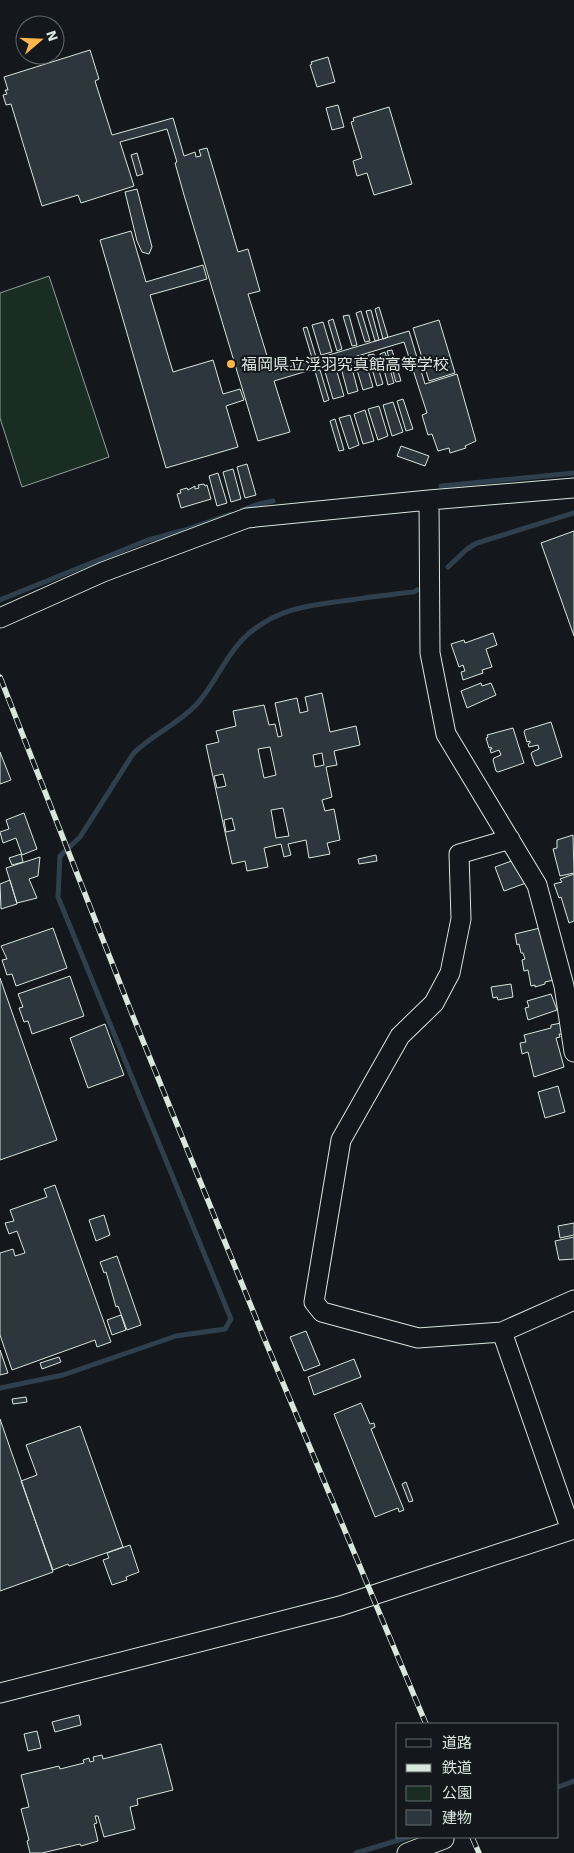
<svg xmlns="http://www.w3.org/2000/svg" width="574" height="1853" viewBox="0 0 574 1853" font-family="'Work Sans','Noto Sans JP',sans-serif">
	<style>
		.green { fill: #1a2d24; stroke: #939e99 }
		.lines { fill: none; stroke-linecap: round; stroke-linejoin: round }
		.stream { stroke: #2f3f4d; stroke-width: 5 }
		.building { fill: #2c363c; stroke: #d8e6dc; fill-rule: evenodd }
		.minor-casing { stroke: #d8e6dc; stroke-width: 21 }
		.minor { stroke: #14181c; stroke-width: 19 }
		.rail-casing { stroke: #d8e6dc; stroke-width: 5.5 }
		.rail { stroke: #14181c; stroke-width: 4; stroke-dasharray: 11; stroke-linecap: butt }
		.poi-dot { fill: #ffb74d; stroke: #14181c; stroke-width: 2 }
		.labels { text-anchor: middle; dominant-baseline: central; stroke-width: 4; stroke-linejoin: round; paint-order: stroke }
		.poi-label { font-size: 16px; fill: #d8e6dc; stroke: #14181c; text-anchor: start }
	</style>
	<rect width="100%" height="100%" fill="#14181c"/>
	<path class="green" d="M49,276l60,181 -87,30 -22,-69v-125z"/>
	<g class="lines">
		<path class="stream" d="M441,486l133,-13
			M242,510l17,-6 14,-3
			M448,567l19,-18 10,-6 97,-30
			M0,600l148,-60 37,-10 46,-16
			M0,1388l63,-13 113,-39 49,-7 6,-10 -173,-422 2,-41 20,-19 53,-83c18,-19 44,-29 63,-49 19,-20 28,-48 49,-68 31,-29 65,-32 105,-37 21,-3 43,-6 64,-8l3,-2
			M558,1787l16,-6
			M356,1853l53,-16"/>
	</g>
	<path class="building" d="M90,50l9,29 -4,2 17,54 61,-17 11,38 11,-4 1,5 5,-1 -2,-6 8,-2 31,104 10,-3 12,42 -12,3 24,78 137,-41 16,53 32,-10 19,67 -11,5 1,2 -16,5 -1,-5 -11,3 -6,-17 -4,1 -6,-20 5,-2 -23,-71 -130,39 16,51 -32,9 -74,-246 -9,-32 2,-1 -10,-33 -47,13 14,44 -53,17 -3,-8 -36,11 -31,-102 -5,1 -3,-10 4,-1 -2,-4h3l-4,-13z
		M328,57l7,25 -18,5 -7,-22 2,-1 -1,-2z
		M338,105l6,22 -12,3 -6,-22z
		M389,107l23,77 -38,11 -7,-22 -10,3 -4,-15 9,-3 -11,-36 3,-1 -1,-3z
		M137,153l6,21 -6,2 -6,-21z
		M137,189l15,58 -3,7 -7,-2 -5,-11 -12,-49z
		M131,231l15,51 57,-17 4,14 -57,16 23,77 40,-12 10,34 17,-5 4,11 -18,6 12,41 -72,21 -66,-228z
		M379,307l9,30 -5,2 -8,-30z
		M371,310l8,30 -4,1 -9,-30z
		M361,311l9,30 -5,1 -9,-29z
		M349,315l8,30 -5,1 -9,-30z
		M333,319l9,30 -5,2 -9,-30z
		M439,320l16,53 -26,8 -16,-53z
		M323,322l9,30 -11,3 -9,-30z
		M307,327l9,30 -4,1 -9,-30z
		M392,350l9,31 -5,1 -9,-31z
		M385,352l9,31 -6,2 -8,-31z
		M374,354l9,30 -6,2 -9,-31z
		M364,356l9,31 -10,3 -9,-30z
		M350,361l8,30 -10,3 -8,-30z
		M335,365l9,31 -11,3 -9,-31z
		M320,370l9,30 -5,2 -9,-31z
		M403,399l10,30 -7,2 -9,-30z
		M393,402l10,30 -11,4 -9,-31z
		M379,406l9,30 -10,4 -10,-31z
		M365,410l9,31 -11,3 -9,-30z
		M350,415l9,30 -10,4 -10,-31z
		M335,419l9,31 -5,1 -9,-30z
		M401,446l28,10 -4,10 -28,-10z
		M247,464l9,31 -11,3 -8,-31z
		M233,469l8,30 -10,3 -8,-30z
		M218,473l9,30 -10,3 -8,-30z
		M204,484l1,2 2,-1 4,14 -30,9 -4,-14 4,-1 -1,-3 7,-2 1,2 7,-4v3l4,-1 -1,-3z
		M574,531v105l-33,-93z
		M493,633l4,12 -11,4 6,18 -10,3 1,3 -20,7 -2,-8 4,-1 -2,-6 -4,2 -8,-23 13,-4 1,3z
		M481,683l1,3 9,-3 5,12 -29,13 -6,-17z
		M322,693l8,39 26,-6 4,19 -26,6 3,14 -11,2 6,30 -10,3 3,11 9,-2 6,31 -13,3 3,11 -21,4 -3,-18 -18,4 3,11 -7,2 -3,-13 -17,4 4,19 -21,4 -2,-10 -13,3 -26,-119 13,-3 -3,-11 20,-5 -3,-15 31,-6 5,20 6,-1 3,13 4,-1 -7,-33 22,-5 3,15 8,-2 -3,-14zM270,747l6,28 -12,3 -6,-29zM322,753l2,12 -9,2 -2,-12zM223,774l3,12 -9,2 -3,-12zM283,808l6,28 -13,2 -5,-28zM232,818l3,12 -9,2 -2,-12z
		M551,722l11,35 -25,9 -2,-1 -4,-11 1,-2 7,-3 -1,-4 -9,2 -1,-3 2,-1v-2l-3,1 -3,-10 1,-2z
		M513,728l11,35 -26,9 -2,-1 -3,-11 1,-2 7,-3 -2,-5 -8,3 -1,-4h2l-1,-2 -2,1 -3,-10 2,-1 -1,-2z
		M0,752l11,28 -11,4z
		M24,813l13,36 -15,6 -6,-17 -13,5 -3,-11 9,-3 -3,-9z
		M573,835l1,38 -14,3 -7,-27 4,-1v-8z
		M21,854l2,8 -11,3 -3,-7z
		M376,855l1,6 -18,3 -1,-5z
		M40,857l-2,19 -9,3 8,19 -20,5 -11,-35z
		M517,859l9,24 -22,8 -9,-24z
		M574,874v47l-5,2 -8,-26 -2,1 -5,-14 8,-2 -2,-3z
		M10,880l7,24 -16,5 -1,-25z
		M53,928l14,40 -51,18 -4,-12 -5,1 -5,-15 5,-1 -6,-13z
		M540,928l14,52 -9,2v2l-10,3v-2l-4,1 -3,-16 -4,1 -2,-11 3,-1 -2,-6h-2l-2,-9 -2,1 -2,-11z
		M70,976l14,40 -52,18 -4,-13 -4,1 -5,-14 4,-1 -5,-13z
		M0,978l57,162 -57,20z
		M511,984l2,13 -15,3 -1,-3 -4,1 -2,-11z
		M551,994l6,16 -29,10 -3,-12 4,-1 -2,-6z
		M561,1023l2,11h-4l1,3 -4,1 8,29 -30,10 -6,-25 -6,2 -2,-11 6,-1 -2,-7 27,-7v-3z
		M105,1024l19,51 -36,13 -18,-50z
		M558,1086l7,26 -20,6 -7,-26z
		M55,1185l56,157 -14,5 -2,-7 -83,30 -12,-35v-82l13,-4 2,7 10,-3 -8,-22 -8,3 -4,-11 9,-2 -4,-11 37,-13 -3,-8z
		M104,1215l6,20 -14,6 -7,-21z
		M574,1223v12l-14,3 -2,-12z
		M574,1237v22l-15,1 -4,-19z
		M117,1256l24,69 -14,5 -9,-24 -2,1 -10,-35 -2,1 -4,-11z
		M121,1315l5,15 -14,5 -5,-15z
		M306,1331l14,34 -16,6 -14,-34z
		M0,1350l8,23 -8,2z
		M59,1357l2,5 -19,7 -2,-6z
		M354,1359l7,18 -47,18 -6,-18z
		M26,1397l1,5 -14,2 -1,-5z
		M361,1403l9,21 4,-1 1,4 -4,2 33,81 -5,2 -1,-4 -23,9 -41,-103z
		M0,1419l53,153 -53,19z
		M80,1426l43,121 -54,19 -1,-2 -15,6 -32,-89 16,-6 -11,-30z
		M406,1482l7,19 -4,1 -7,-18z
		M130,1545l9,27 -13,5 1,3 -15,5 -9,-25 6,-2 -2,-5z
		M79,1715l2,10 -26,7 -3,-10z
		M37,1731l4,17 -13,3 -4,-17z
		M161,1744l12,46 -36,9 1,6 -8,2 5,22 -31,8 -6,-21h-3l2,7 -3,1 4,17 -17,5 -1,-2 -38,9h-12l-3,-12 2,-1 -8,-31 8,-2 -8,-32 38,-9 1,3 24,-6 -1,-3 6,-2 1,4 4,-1 -1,-4 9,-2 1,4z"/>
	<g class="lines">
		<defs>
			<path id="minor" d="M429,500l1,153 16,81 91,151 27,101 10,66
				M0,618l103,-46 144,-54 182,-18 145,-12
				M502,1332l-84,6 -96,-26 -8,-10 27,-162 59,-104 34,-33 16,-30 11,-54 -2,-65 51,-15
				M571,1530l-69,-198 72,-32
				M0,1693l340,-87 234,-77
				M407,1853l37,-14"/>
		</defs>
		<use href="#minor" class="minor-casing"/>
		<use href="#minor" class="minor"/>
		<defs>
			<path id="rail" d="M0,677l134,342 128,314 164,391
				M472,1837l7,16"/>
		</defs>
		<use href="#rail" class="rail-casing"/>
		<use href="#rail" class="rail"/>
	</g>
	<circle class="poi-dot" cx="231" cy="364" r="5"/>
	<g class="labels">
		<g class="poi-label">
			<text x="241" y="364">福岡県立浮羽究真館高等学校</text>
		</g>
	</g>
	<rect x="396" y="1723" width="162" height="115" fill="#14181c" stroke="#626a69"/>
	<rect x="406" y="1739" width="25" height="8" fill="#14181c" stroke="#626a69"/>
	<text x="442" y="1748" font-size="15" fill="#d8e6dc">道路</text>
	<rect x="406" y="1764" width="25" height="8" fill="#d8e6dc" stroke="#626a69"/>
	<text x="442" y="1773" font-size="15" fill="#d8e6dc">鉄道</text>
	<rect x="406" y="1786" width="25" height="15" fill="#1a2d24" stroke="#626a69"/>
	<text x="442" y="1798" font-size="15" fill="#d8e6dc">公園</text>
	<rect x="406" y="1810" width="25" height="15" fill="#2c363c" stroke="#626a69"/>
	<text x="442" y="1823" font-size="15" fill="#d8e6dc">建物</text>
	<g transform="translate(40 40) rotate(71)"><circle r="24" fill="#14181c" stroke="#626a69"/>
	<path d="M0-4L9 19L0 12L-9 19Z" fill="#ffb74d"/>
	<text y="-8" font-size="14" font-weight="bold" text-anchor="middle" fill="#d8e6dc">N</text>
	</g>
</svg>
